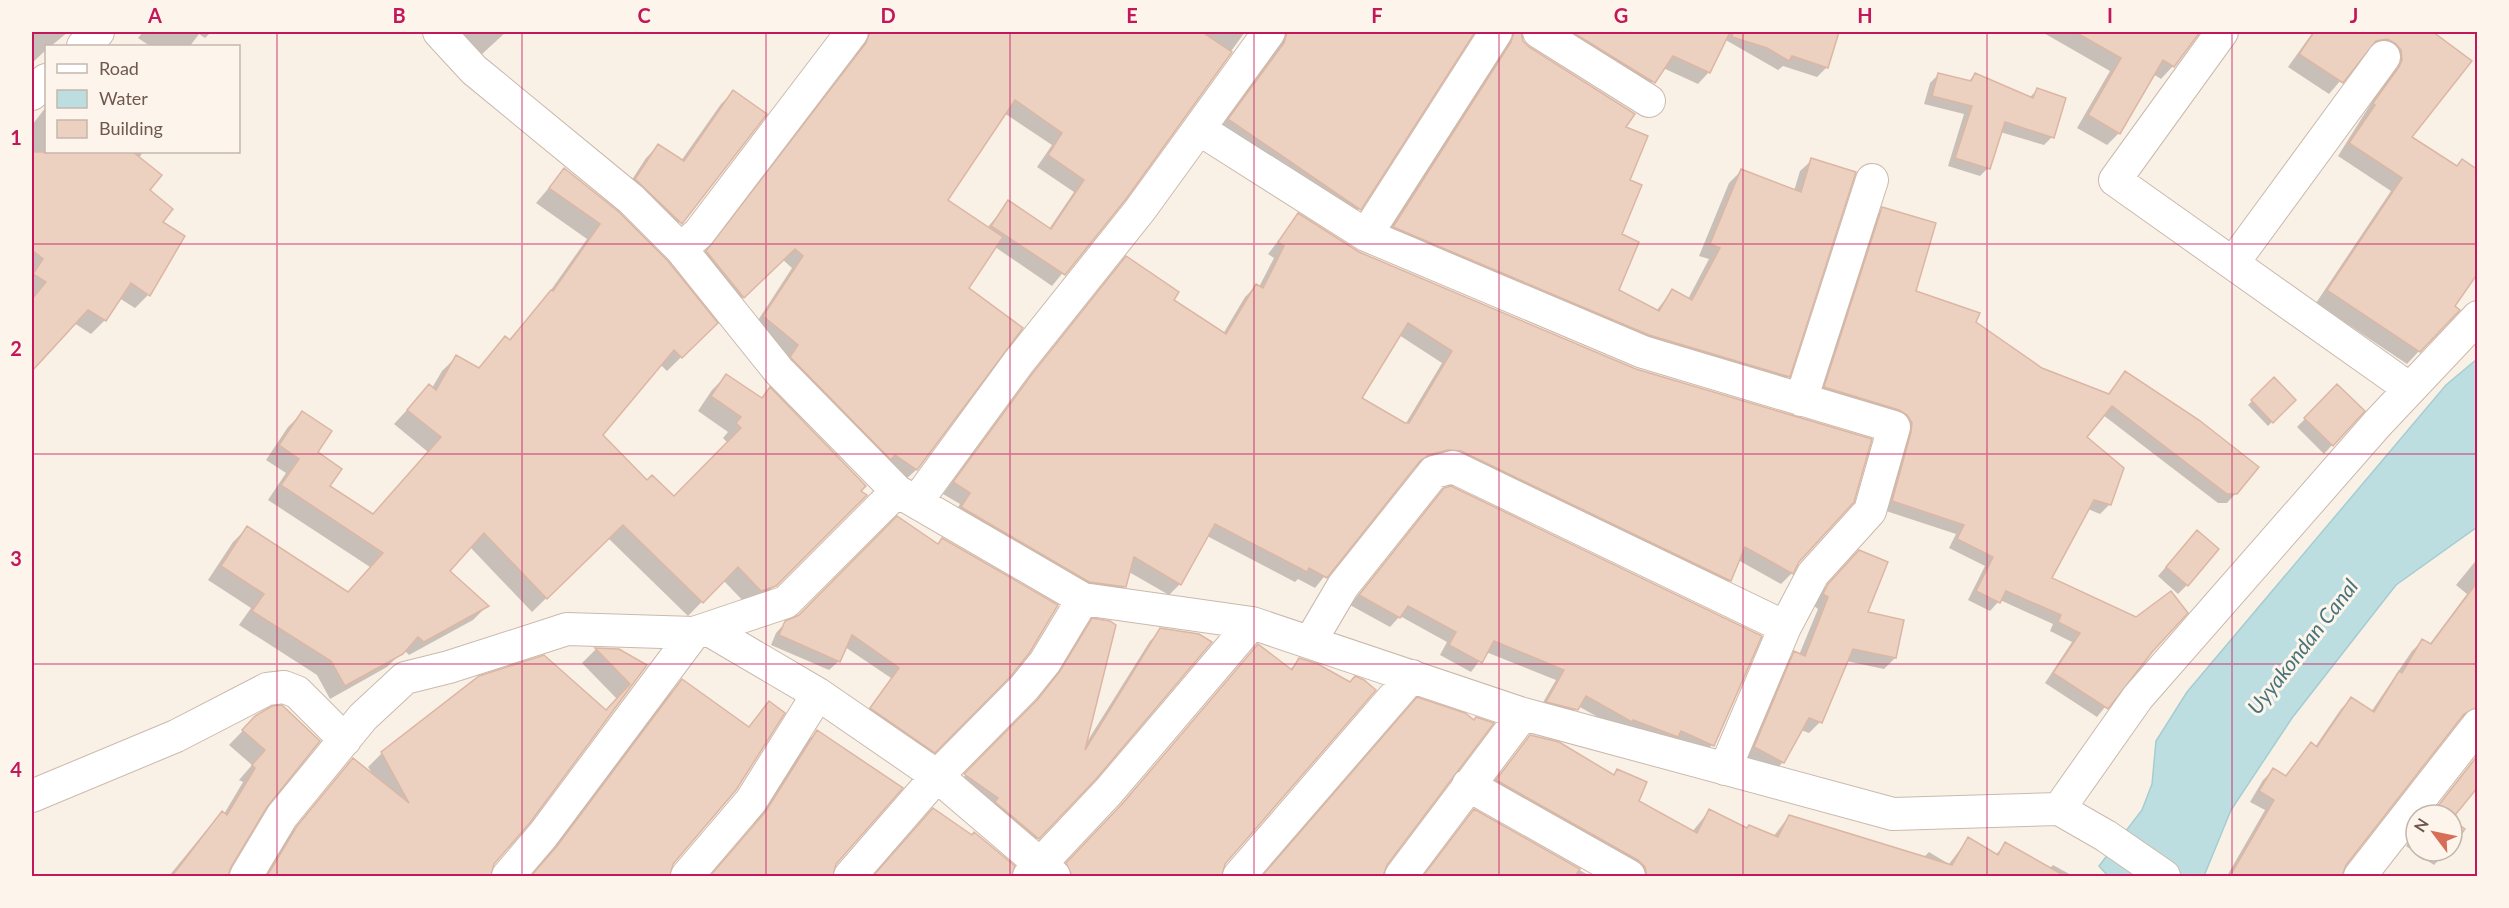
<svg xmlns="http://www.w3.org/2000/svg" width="2509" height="908" viewBox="0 0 2509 908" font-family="Lato,sans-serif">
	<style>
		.water { fill: #bcdee1; stroke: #a4cdd2; stroke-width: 1.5 }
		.shadow { fill: #0003; fill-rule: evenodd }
		.building { fill: #ecd0c0; stroke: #ddb6a3; stroke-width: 1.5; fill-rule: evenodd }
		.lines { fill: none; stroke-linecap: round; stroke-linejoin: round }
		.street-casing { stroke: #cab9ad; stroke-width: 34 }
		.street { stroke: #fff; stroke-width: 32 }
		.grid { fill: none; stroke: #c2185b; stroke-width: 1.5; stroke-opacity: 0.55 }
		.labels { text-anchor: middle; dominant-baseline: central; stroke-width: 6; stroke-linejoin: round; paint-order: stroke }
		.water-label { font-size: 21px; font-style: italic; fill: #47747b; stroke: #fdf5ec }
		.neatline { fill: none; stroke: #c2185b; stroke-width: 2 }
		.grid-label { font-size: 20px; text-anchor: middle; font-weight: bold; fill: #c2185b }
	</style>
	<rect width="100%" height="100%" fill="#faf1e6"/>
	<path class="water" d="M2477,359v168l-81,58 -11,14 -93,119 -61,92 -27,66h-96l-9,-10 43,-56 10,-26 4,-43 31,-49 259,-307z"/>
	<path class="shadow" d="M32,32h36l-17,14h-5v4l-14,13z
		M143,32h68l-6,6 -6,-4 -9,12h-40l-12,-8z
		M459,32h47l-25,23z
		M861,32h384l-121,166 -72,88 -57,-39 -28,42 54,39 -105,142 -12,11 -21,-15 -130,-138 39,-60 -10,-9 -51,50 -36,-45 160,-208zM1004,113l48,32 -15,22 37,25 -25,37 -40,-27 -22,26 -41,-27z
		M1270,32h203l-114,177 -11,12 -130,-90 58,-84z
		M1497,32h23l2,10 102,86 4,53 -8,54 -3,55 39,21 16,-20 16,8 21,-40 -10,-3 30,-73 12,-12 53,20 6,-20 12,-11 -24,216 -12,12 -394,-149z
		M1542,32h164l15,6 4,-6h112l-10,35 -10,10 -34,-11 -5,4 -54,-31 -15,33 -11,12 -35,-16 -21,26z
		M2042,32h155l-24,34 -12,13 -8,-5 -34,59 -12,12 -30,-17 33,-57z
		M2313,32h118l39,29 -60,76 9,214 -12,13 -91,-61 75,-112 -53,-35 52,-83 -17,-22 -8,1 -36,42 -41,-27z
		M1975,74l54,24 8,-8 15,47 -8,8 -44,-13 -12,36 -8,8 -32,-10 16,-52 -40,-10 6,-21 8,-8 30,7z
		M733,92l32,22 -96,121 -45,-43 22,-34 12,-12 23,15 40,-57z
		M46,107v45h97l-4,6 22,65 -13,72 -13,13 -16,-10 -14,22 -14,14 -17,-11 -42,45v-243z
		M564,170l152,153 -49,48 -7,-7 -59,71 46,47 26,16 55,-55 -5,-5 5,-6 -30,-21 14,-21 14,-14 34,23 10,-10 95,106 -105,105 -13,5 -24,-25 -35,36 -80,-78 -76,74 -62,-65 -22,25 39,34 -14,14 -64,35 -5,-5 -17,17 -57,32 -13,-24 -78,-50 12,-17 -43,-28 25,-38 14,-14 100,66 23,-27 -102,-67 18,-27 -20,-13 22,-33 14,-14 26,74 44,28 56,-63 -34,-28 35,-38 3,2 10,-17 14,-14 21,12 28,-31 3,3 38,-44 41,-58 -51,-36z
		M1883,209l31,83 60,31 67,47 67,24 17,-21 111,120 -9,10h-9l-115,-88 -18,22 37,31 -13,37 -9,9 -12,-5 -38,70 101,71 -54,67 -52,-34 27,-41 -22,-11 3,-7 -53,-24 -10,11 -22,-11 17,-34 -36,-18 7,-14 -73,-24 20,-68 -87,-46 57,-178z
		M1298,215l500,346 -6,12 -11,11 -43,-24 -8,20 -11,11 -283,-131 -24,8 -97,120 -17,-9 -3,3 -88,-46 -27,48 -11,11 -40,-23 -4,14 -11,11 -163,-78 9,-15 -17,-10 79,-107 104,-129 46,43 51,33 22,-37 11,-11 3,1 15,-29 -6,-4zM1399,335l43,28 -36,60 -46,-24z
		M2274,379l20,21 -26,26 -20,-21z
		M2337,386l-5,59 -8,9 -27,-27z
		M1435,499l277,246 -9,9 -82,-24 -43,-24 -11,13 -29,-8 18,-31 -70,-28 -15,20 -31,-17 7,-13 -47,-26 -10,11 -40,-22z
		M2188,541l-1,44 -9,9 -20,-18z
		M2478,558v162l-8,-3 -11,1 -125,158h-107l38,-66 -15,-8 13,-22 10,-10 11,7 27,-33 4,3 26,-38 10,-10 20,13 41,-61 10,-10 7,4 38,-51 -11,-9z
		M1848,563l18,50 29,45 -11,11 -38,-8 -26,61 -11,11 -8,-3 -18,32 -11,12 -28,-16 40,-94 11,-11 4,2 19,-46 -5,-4 4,-8z
		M800,616l209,59 -85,86 -62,-43 29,-40 -46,-31 -6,14 -10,9 -58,-25 5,-12 10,-11z
		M1093,620l-8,125 65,-104 11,-11 -67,148 -67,71 -72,-63 73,-74 22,-28 32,-53z
		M1258,646l31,24 11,-10 -80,216h-165l55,-59z
		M596,649l22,1 27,16 -152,198 -4,12h-227l21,-34 70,-82 20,15 -5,-8 14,-14 224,-42 11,-12 -35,-36z
		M683,681l64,47 22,-25 -97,161 -3,12h-138l138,-182z
		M273,708l13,1 32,32 -51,63 -38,62 -2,10h-58l40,-49 15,-13 19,-32 -4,-2 13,-15 -23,-20 27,-28z
		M1405,712l-23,164h-119z
		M817,732l18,132 -4,12h-121l42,-49 52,-83z
		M1531,736l81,40 5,-5 21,30 54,31 17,-21 37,18 27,8 16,-21 134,42 6,-6 20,12 19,-25 27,16 11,-11 43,25 4,-4 20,11h-444l-145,-83z
		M2478,754v38l-4,-2 -22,27 -22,-2z
		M1474,811l116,65h-168z
		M920,823l93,44 -2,9h-137z
		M2416,833v18h31l-13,14 -28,-19z"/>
	<path class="building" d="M870,32h332l30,20 -106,147 -61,76 -74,-49 17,-26 43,29 33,-49 -36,-25 14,-22 -47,-33 -67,100 55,37 -34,51 54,40 -106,142 -22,-15 -4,5 -99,-101 -2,-2 8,-12 -35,-29 40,-60 -8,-7 -51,49 -38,-47 160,-208z
		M1287,32h188l-114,178 -133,-91 56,-76z
		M1514,32h7l2,9 6,6 106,67 -9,13 22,9 -18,44 12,5 -20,49 17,8 -20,48 40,21 13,-22 20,11 28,-52 -10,-4 31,-75 60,23 10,-34 45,14 -66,205 -141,-42 -256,-108 118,-185z
		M1572,32h158l-20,41 -37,-17 -18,27z
		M1733,32h106l-11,36 -36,-12 -3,5 -22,-13 -35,-11z
		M2075,32h125l-26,35 -11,-7 -43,74 -32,-19 33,-57z
		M2314,32h119l39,29 -60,76 45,29 5,-7 16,11v103l-23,33 5,4 -40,42 -93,-62 75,-112 -53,-35 26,-38 -2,-2 26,-36 3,-7 -1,-10 -6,-7 -8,-4 -11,2 -33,42 -44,-29z
		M1938,73l33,8 4,-8 58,25 4,-10 29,10 -12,40 -49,-16 -15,47 -35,-11 17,-52 -40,-10z
		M733,90l34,24 -85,110 -47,-45 23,-35 26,17z
		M32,152h101l29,23 -12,15 23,19 -10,13 22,14 -35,60 -19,-13 -25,38 -18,-11 -56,61v-72l14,-17 -13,-8 10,-15 -11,-9z
		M564,168l55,44 49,49 50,62 -36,35 -8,-8 -71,85 44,45 5,-5 22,21 67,-68 -5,-5 5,-6 -30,-21 15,-22 36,24 8,-11 96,99 -5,5 6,4 -91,91 -15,5 -23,-24 -35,36 -80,-78 -76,74 -63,-66 -34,38 39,35 -65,36 -6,-5 -15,17 -58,32 -14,-25 -79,-50 12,-17 -43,-28 26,-40 101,66 35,-39 -102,-68 18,-26 -20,-14 23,-34 30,20 -14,21 24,17 -12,17 43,28 68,-77 -34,-27 22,-26 7,6 20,-35 23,13 26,-32 5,4 41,-50 2,1 47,-67 -51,-36z
		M1882,207l54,16 -20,68 64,22 -4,9 66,46 67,26 16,-23 74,49 60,47 -22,27h-10l-115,-88 -25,31 37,31 -13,37 -17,-5 -42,78 84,39 35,-26 17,22 -35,38 -45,58 -55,-36 27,-40 -22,-11 3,-7 -55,-24 -6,12 -24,-12 17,-34 -36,-18 7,-14 -72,-24 19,-69 1,-9 -5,-8 -8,-5 -75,-23z
		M1298,213l61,39 277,117 236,70 -18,63 -55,60 -6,12 -48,-27 -14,34 -270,-130 -13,-1 -19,5 -9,6 -93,117 -18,-10 -2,4 -92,-48 -34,61 -47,-28 -8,30 -37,-5 -128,-75 9,-14 -17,-11 79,-108 94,-118 53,36 -5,8 52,34 30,-50 7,4 21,-42 -6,-4zM1408,323l44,28 -43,72h-4l-43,-25z
		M2274,377l22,23 -23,23 -22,-23z
		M2337,384l28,27 -32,35 -29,-28z
		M1451,486l311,150 -48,110 -33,-15 -3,6 -45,-17 -1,2 -46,-26 -8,14 -32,-8 18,-32 -70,-29 -12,22 -33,-18 7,-13 -48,-26 -8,12 -41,-23 85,-107z
		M897,516l41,28 4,-6 116,67 -28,47 -19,24 -76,77 -65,-45 29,-40 -47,-33 -12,27 -61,-27 6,-14 14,-6z
		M2197,530l22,19 -31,37 -22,-19z
		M1859,550l29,12 -20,50 36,8 -8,38 -43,-9 -31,74 -13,-5 -25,45 -30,-16 40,-96 11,5 23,-59 -5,-3 5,-10z
		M2478,581v126l-14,7 -118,151 -4,11h-112l44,-76 -15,-9 14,-23 13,8 25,-34 6,5 34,-50 23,15 25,-41 3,2 20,-34 9,5z
		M1092,618l18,3 6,4 -31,125 75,-122 39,6 13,8 -116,137 -57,60 -44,-37 3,-4 -34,-24 74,-75 22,-28z
		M1258,644l34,26 7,-12 19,6 32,18 5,-6 9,4 12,10 -151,174 -3,12h-150l-6,-13 57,-60z
		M595,648l24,1 28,16 -118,159 -35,40 -3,12h-224l30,-50 56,-68 56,45 -28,-51 98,-76 65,-21 62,55 24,-26z
		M682,679l67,48 20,-26 16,12 -49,77 -63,74 -3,12h-139l26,-30z
		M1417,697l48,16 9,7 2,-3 18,6 -107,142 -4,11h-121z
		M282,705l38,36 -53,66 -36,60 -3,9h-56l50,-65 5,4 28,-47 -3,-3 13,-15 -23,-20 13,-14 17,-10z
		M817,730l86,58 -67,76 -3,12h-123l56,-65z
		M1530,735l29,7 55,33 3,-6 30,13 -8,19 58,32 12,-24 38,19 2,-3 29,12 11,-22 163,50 16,-28 30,18 7,-13 60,34h-418l-2,-9 -7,-7 -142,-80z
		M2478,755v32l-26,32v-4h-21z
		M933,808l39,27 2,-3 41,34 -3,10h-139z
		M1474,809l106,60 -5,7h-152z
		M2452,820l13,9 -13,18z"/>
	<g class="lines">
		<defs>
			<path id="street" d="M439,32l35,38 157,129 50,50 98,122 118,120 186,108 169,24 271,91 370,100 166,-5 47,27 58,40
				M1539,32l110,69
				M2222,32l-107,148 295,209
				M83,46l15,-14
				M32,94l14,-14
				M1199,129l167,106 277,117 251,75 -24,84 -57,63 -28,53 -60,142
				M1366,235l130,-203
				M681,249l18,-16 153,-201
				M2233,263l151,-206
				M1801,400l71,-220
				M917,501l101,-138 122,-153 129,-178
				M709,630l109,64 119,82 117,100
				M1310,642l33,-56 91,-114 19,-5 332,160
				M1468,785l161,91
				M32,796l144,-60 91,-47 17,-2 13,5 48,48
				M2059,809l79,-112 239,-273 101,-107
				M246,876l36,-60 81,-99 42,-39 44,-11 118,-38 127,4 92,-31 111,-111
				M508,876l35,-41 151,-202
				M687,876l64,-75 67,-107
				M850,876l87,-100 87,-88 21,-26 38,-63
				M1029,876l80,-85 143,-168
				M1239,876l173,-200
				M1401,876l122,-162
				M2360,876l118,-151"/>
		</defs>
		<use href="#street" class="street-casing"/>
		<use href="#street" class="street"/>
	</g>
	<path class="grid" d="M277,32v844M522,32v844M766,32v844M1010,32v844M1254,32v844M1499,32v844M1743,32v844M1987,32v844M2232,32v844M32,244h2446M32,454h2446M32,664h2446"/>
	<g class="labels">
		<g class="water-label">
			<text transform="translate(2302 646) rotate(-52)">Uyyakondan Canal</text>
		</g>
	</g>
	<rect width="2509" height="908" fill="none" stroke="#fdf5ec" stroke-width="66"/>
	<rect x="45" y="45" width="195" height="108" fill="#fdf5ec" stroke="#c5b6ac" stroke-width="1.5"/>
	<rect x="57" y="64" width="30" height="9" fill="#ffffff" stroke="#c5b6ac" stroke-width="1.5"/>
	<text x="99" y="75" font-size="18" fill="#70584d">Road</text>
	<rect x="57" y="90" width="30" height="18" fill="#bcdee1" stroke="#c5b6ac" stroke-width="1.5"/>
	<text x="99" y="105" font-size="18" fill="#70584d">Water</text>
	<rect x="57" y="120" width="30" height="18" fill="#ecd0c0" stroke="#c5b6ac" stroke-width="1.5"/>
	<text x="99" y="135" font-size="18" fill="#70584d">Building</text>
	<g transform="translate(2434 833) rotate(302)"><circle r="28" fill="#fdf5ec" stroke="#c5b6ac" stroke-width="1.5"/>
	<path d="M0-4.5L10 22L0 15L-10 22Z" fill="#d76e58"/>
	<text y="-9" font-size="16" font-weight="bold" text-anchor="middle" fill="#70584d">N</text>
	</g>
	<rect x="33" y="33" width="2443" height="842" class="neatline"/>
	<g class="grid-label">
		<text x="155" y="23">A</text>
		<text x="399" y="23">B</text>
		<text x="644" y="23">C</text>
		<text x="888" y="23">D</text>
		<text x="1132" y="23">E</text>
		<text x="1377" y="23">F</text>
		<text x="1621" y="23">G</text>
		<text x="1865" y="23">H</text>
		<text x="2110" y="23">I</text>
		<text x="2354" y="23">J</text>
		<text x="16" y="145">1</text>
		<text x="16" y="356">2</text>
		<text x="16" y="566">3</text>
		<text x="16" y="777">4</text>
	</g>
</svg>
